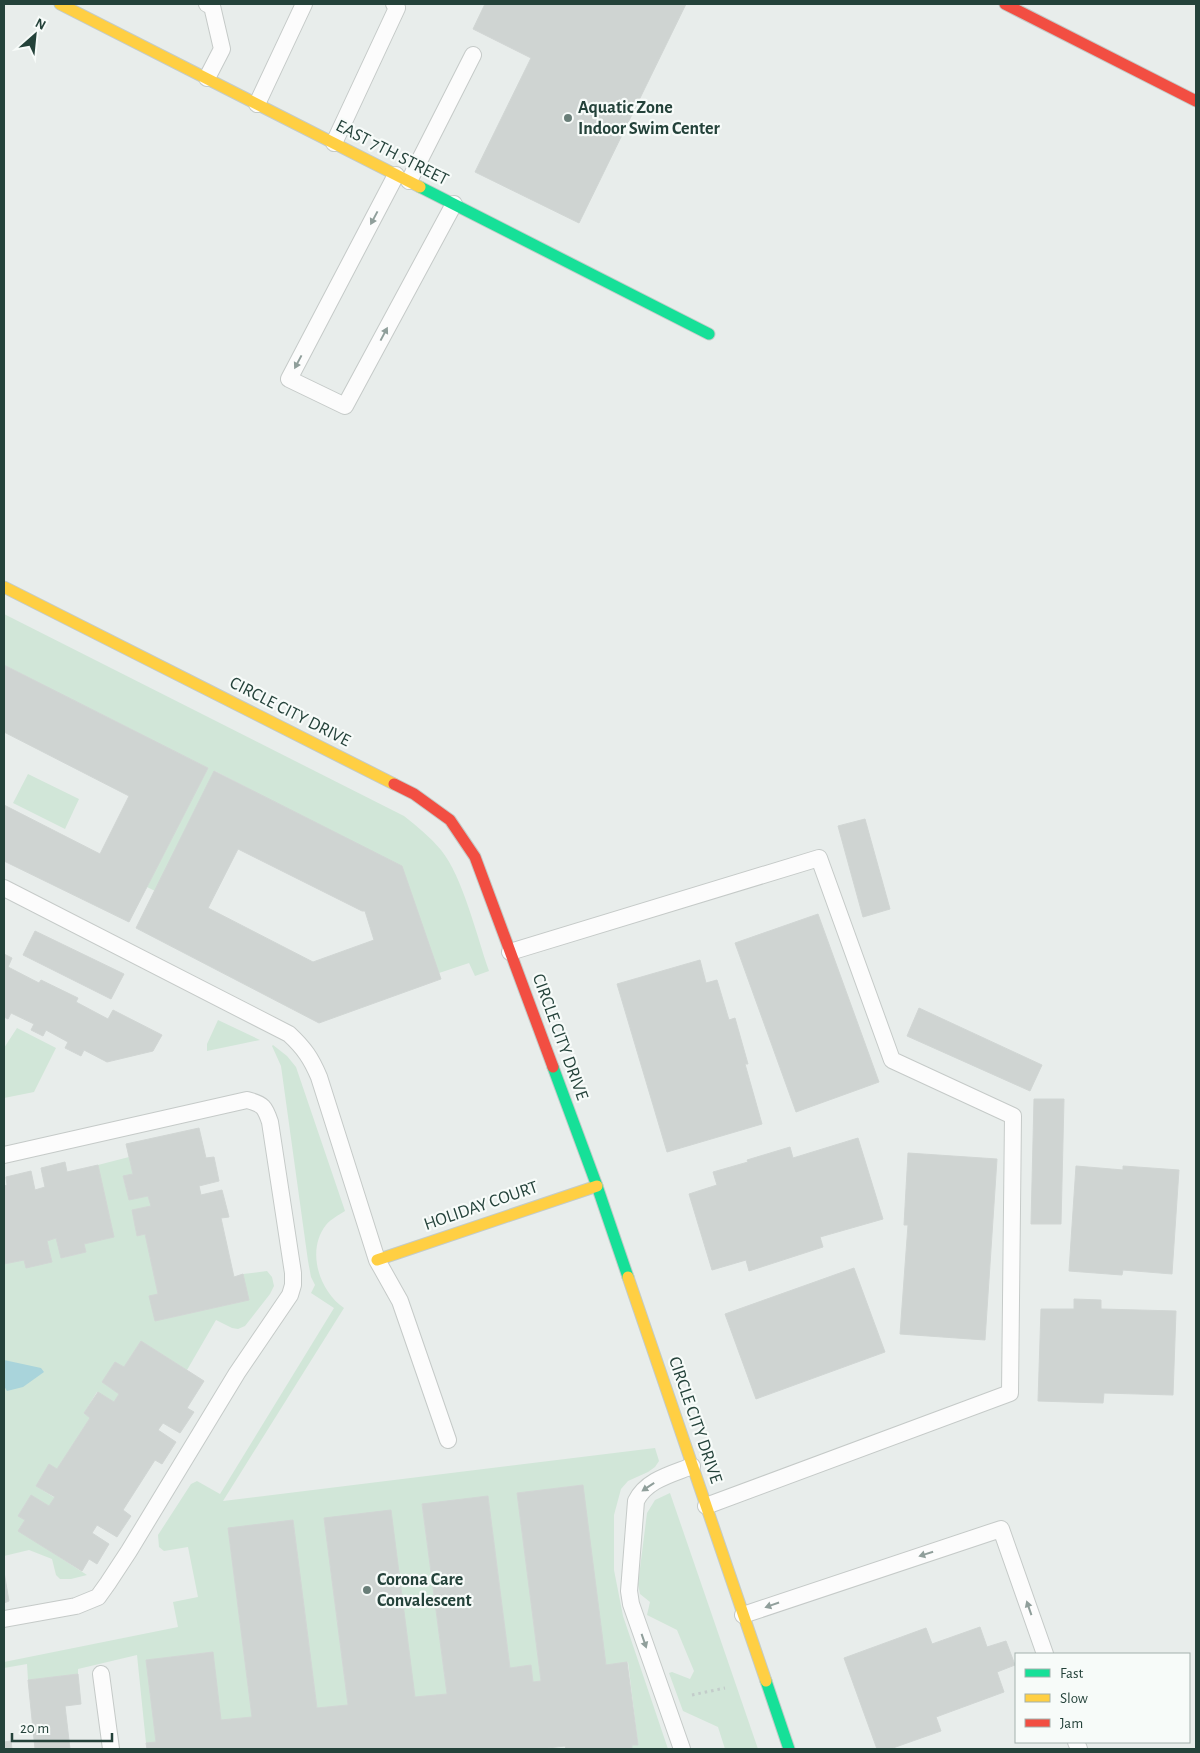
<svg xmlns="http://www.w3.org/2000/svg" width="1200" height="1753" viewBox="0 0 1200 1753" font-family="'Alegreya Sans',sans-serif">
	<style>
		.green { fill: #d1e6d8 }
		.water { fill: #a9d4db }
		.building { fill: #cfd4d2; stroke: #d1d6d4; fill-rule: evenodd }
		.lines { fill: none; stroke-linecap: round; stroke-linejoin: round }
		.lane-casing { stroke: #c5cac8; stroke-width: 18 }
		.fast-casing { stroke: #c3cbc8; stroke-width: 13 }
		.slow-casing { stroke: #c3cbc8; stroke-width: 13 }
		.jam-casing { stroke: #c3cbc8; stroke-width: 13 }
		.path { stroke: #c3ccca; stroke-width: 3; stroke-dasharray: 2.5 4; stroke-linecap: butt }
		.lane { stroke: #fcfcfc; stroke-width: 16 }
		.fast { stroke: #16e098; stroke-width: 11 }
		.slow { stroke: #ffcf43; stroke-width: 11 }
		.jam { stroke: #f24e42; stroke-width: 11 }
		.oneway { fill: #909f9b }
		.poi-dot { fill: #697e78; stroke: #f7fbf9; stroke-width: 2 }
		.labels { text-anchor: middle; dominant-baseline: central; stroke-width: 4.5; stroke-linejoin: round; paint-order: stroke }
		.poi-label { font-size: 18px; font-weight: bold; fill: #24423a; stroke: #f7fbf9; text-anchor: start }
		.street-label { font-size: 18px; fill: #24423a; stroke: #f7fbf9 }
	</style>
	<rect width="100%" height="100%" fill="#e8edeb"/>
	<path class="green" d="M4,614l400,202c13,10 26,21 37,34 22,27 36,87 48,121l-14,5 -6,-13 -30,10 -102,-139 -122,-63 -60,120 -8,-4 61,-119 -204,-103z
		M28,774l51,25 -14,30 -52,-26z
		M218,1020l42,20 -53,11v-7z
		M17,1028l39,20 -22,44 -30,6v-50z
		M273,1045l14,11 9,11 49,144c-6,4 -14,8 -19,14 -20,25 -7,66 18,83l-121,193 432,-53 4,13 -4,6 -7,5 -20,9 -7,8 -7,26v55l9,46 45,133h-36v-4l6,-1 -10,-82 -22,3 -24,-180 -65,8 24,188 -8,1 -2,-17 -21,3 -22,-172 -66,9 25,189 -32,3 -91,-179 24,187 -31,3 -24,-188 -65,9 24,188 -31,3 -9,-68 -66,8 10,82 -10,1 -9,-88 -59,14v5l-50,6 -1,-16 -23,4v-6l174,-35 -5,-25 25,-5 -10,-50 -24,4 -5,-4 -1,-12 33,-51 6,-3 23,13 114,-186 -23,-15 4,-8 -4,-8 -3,-16 -27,-195 -9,-20z
		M129,1157l4,17 -10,3 6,23 19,-4 3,10 -19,4 5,26 8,-2 13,60 -3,27 94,-21 -6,-26 24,-3 5,6 2,9 -4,8 -25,32 -7,3 -6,-1 -16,-8 -29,50 -46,-29 -17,26 -9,-5 -13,20 17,12 -5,8 -17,-10 -13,21 6,5 -33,51 -8,-5 -13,22 19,12 -6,8 -18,-11 -13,21 7,4 -6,11 68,44 -16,4h-11l-4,-4 -4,-16 -23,-9 -25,6v-292l20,-4 2,7 26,-5 -5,-21 9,-3 6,20 24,-6 -2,-8 30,-7 -16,-72z
		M670,1493l88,256h-33l-7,-22 -35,-16 -14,-38 3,-1 18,7 4,-8 -17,-41 -30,-15 3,-13 -10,-8 -2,-10 9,-71 8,-13z"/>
	<path class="water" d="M4,1360l37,8 3,4 -21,15 -16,4 -3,-5z"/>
	<path class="building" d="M485,4h201l-107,219 -104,-51 56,-114 -58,-29z
		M4,665l204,103 -79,154 -125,-61v-56l96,49 29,-58 -125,-64z
		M214,771l188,95 39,113 -122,44 -183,-95zM238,849l124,62h3l9,29 -61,22 -105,-54z
		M865,819l25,90 -27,8 -25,-91z
		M818,914l61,168 -83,30 -61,-169z
		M35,931l89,43 -13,25 -88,-44z
		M4,954l8,4 -4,9 31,16 2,-3 37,18 -2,4 32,17 5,-9 49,25 -9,16 -46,11 -23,-12 -3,6 -16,-8 3,-6 -22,-12 -3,6 -12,-6 3,-6 -23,-11 -3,6 -4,-2z
		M700,960l6,23 11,-3 12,40 6,-2 13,46h-3l17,60 -95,28 -50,-168z
		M919,1008l123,57 -12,26 -123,-55z
		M1034,1099h30l-3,125h-30z
		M199,1128l7,30 8,-1 5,24 -20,5 2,9 21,-5 7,27 -8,1 13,59 9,-3 6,26 -94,21 -6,-25 9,-2 -13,-60 -8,2 -5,-26 19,-4 -3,-10 -19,4 -6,-24 10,-2 -7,-30z
		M858,1138l25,81 -63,18 3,10 -74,24 -3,-11 -34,10 -23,-76 28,-9 -4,-13 35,-10 -1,-2 43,-13 3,11z
		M908,1153l89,6 -12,181 -85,-6 8,-109h-4z
		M65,1162l2,10 31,-7 16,72 -30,7 2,8 -25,6 -5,-20 -9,3 5,21 -26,6 -2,-8 -20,4v-78l3,-1 -1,-8 25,-6 4,19 10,-3 -4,-19z
		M1076,1166l47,4v-4l56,4 -7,104 -49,-4 -1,5 -53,-4z
		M854,1268l31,84 -129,47 -31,-85z
		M1074,1299l27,1v9l75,2 -3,84 -69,-2 -1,10 -65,-2 3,-92h33z
		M141,1341l63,40 -17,27 7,4 -14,21 -17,-10 -5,7 18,12 -14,22 -7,-4 -32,50 8,6 -14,21 -20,-12 -5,8 17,11 -12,20 -8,-5 -7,12 -64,-40 7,-11 -7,-4 13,-21 18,11 6,-9 -19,-11 13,-22 8,5 33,-51 -6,-5 14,-21 16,10 5,-8 -17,-12 13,-20 9,5z
		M583,1485l23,180 21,-3 11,83h-6v4h-66l-1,-3 -26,3h-392l-1,-6 10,-1 -10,-82 67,-8 8,68 31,-3 -24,-189 65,-8 24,188 31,-3 -24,-187 67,-8 24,187 32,-3 -25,-190 66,-8 22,172 21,-3 2,17 8,-1 -24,-188z
		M4,1572l5,29 -5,2z
		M980,1627l7,20 19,-6 9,24 -18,7 7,20 -68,25 5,14 -51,18h-13l-33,-91 82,-30 6,16z
		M78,1674l3,30 -16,2 5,43h-35l-7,-69z
		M11,1741l1,8h-8v-7z"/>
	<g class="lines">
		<defs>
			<path id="lane" d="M207,78l15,-29 -10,-43 -5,-2
				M257,104l47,-100
				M334,143l63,-135 -3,-4
				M396,175l-107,204 56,27 109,-202
				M409,181l64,-126
				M4,888l285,146c15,14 22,24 30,43l58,183 23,41 48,139
				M510,952l309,-94 73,202 121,56 -3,277 -304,113
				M4,1155l243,-55c16,4 18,7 23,22l23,151v12l-3,10 -53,78 -108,178 -21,32 -10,14 -22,9 -72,13
				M743,1615l258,-86 44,125
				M101,1674l10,75
				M1076,1742l3,7
				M682,1749l-51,-145 -2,-13 7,-90c10,-21 36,-27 56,-35"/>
			<path id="fast" d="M420,187l289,147
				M553,1067l44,119 31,91
				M766,1681l23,68"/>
			<path id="slow" d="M60,4l360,183
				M4,587l390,197
				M377,1260l220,-74
				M628,1277l138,404"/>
			<path id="jam" d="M1005,4l191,97
				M394,784l20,10 36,26 25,37 78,210"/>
		</defs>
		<use href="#lane" class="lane-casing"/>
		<use href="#fast" class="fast-casing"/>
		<use href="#slow" class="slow-casing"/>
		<use href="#jam" class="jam-casing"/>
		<path class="path" d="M692,1695l33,-7"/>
		<use href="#lane" class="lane"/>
		<use href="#fast" class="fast"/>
		<use href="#slow" class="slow"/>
		<use href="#jam" class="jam"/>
	</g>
	<defs><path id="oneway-solid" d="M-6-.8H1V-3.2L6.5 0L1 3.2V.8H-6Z" transform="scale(1.25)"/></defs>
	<g class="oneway">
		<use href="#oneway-solid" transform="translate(374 218) rotate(118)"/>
		<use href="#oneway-solid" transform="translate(384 334) rotate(-62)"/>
		<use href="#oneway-solid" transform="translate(298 362) rotate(118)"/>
		<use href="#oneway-solid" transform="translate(648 1487) rotate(146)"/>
		<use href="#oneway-solid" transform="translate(926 1554) rotate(162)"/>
		<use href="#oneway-solid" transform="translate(772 1605) rotate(161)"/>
		<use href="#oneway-solid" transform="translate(1029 1608) rotate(-109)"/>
		<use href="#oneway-solid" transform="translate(644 1641) rotate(71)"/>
	</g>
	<g class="poi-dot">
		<circle cx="568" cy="118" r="5"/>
		<circle cx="367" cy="1590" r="5"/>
	</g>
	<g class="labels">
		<g class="poi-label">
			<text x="578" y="108">Aquatic Zone<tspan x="578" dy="21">Indoor Swim Center</tspan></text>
			<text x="377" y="1580">Corona Care<tspan x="377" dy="21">Convalescent</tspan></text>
		</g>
		<g class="street-label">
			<text transform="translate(392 153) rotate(27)">EAST 7TH STREET</text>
			<text transform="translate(290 712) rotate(27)">CIRCLE CITY DRIVE</text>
			<text transform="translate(560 1037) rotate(70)">CIRCLE CITY DRIVE</text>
			<text transform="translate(481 1206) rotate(-19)">HOLIDAY COURT</text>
			<text transform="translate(695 1420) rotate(71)">CIRCLE CITY DRIVE</text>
		</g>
	</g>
	<rect width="1200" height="1753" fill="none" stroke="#24423a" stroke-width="10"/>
	<rect x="1015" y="1653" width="175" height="90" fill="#f7fbf9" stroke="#a3b1ad"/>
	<rect x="1025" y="1669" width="25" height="8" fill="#16e098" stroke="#a3b1ad"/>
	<text x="1060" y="1678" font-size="15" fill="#24423a">Fast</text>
	<rect x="1025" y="1694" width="25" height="8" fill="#ffcf43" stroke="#a3b1ad"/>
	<text x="1060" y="1703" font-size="15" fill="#24423a">Slow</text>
	<rect x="1025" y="1719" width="25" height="8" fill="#f24e42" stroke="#a3b1ad"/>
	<text x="1060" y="1728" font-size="15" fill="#24423a">Jam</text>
	<g transform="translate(35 35) rotate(27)" stroke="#f7fbf9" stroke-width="4" paint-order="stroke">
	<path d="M0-4L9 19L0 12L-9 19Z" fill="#24423a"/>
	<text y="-8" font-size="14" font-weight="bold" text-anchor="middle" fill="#24423a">N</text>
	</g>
	<path d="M12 1733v8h100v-8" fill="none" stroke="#24423a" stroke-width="2.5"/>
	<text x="20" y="1733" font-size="15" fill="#24423a" stroke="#f7fbf9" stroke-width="4" paint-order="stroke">20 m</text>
</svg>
